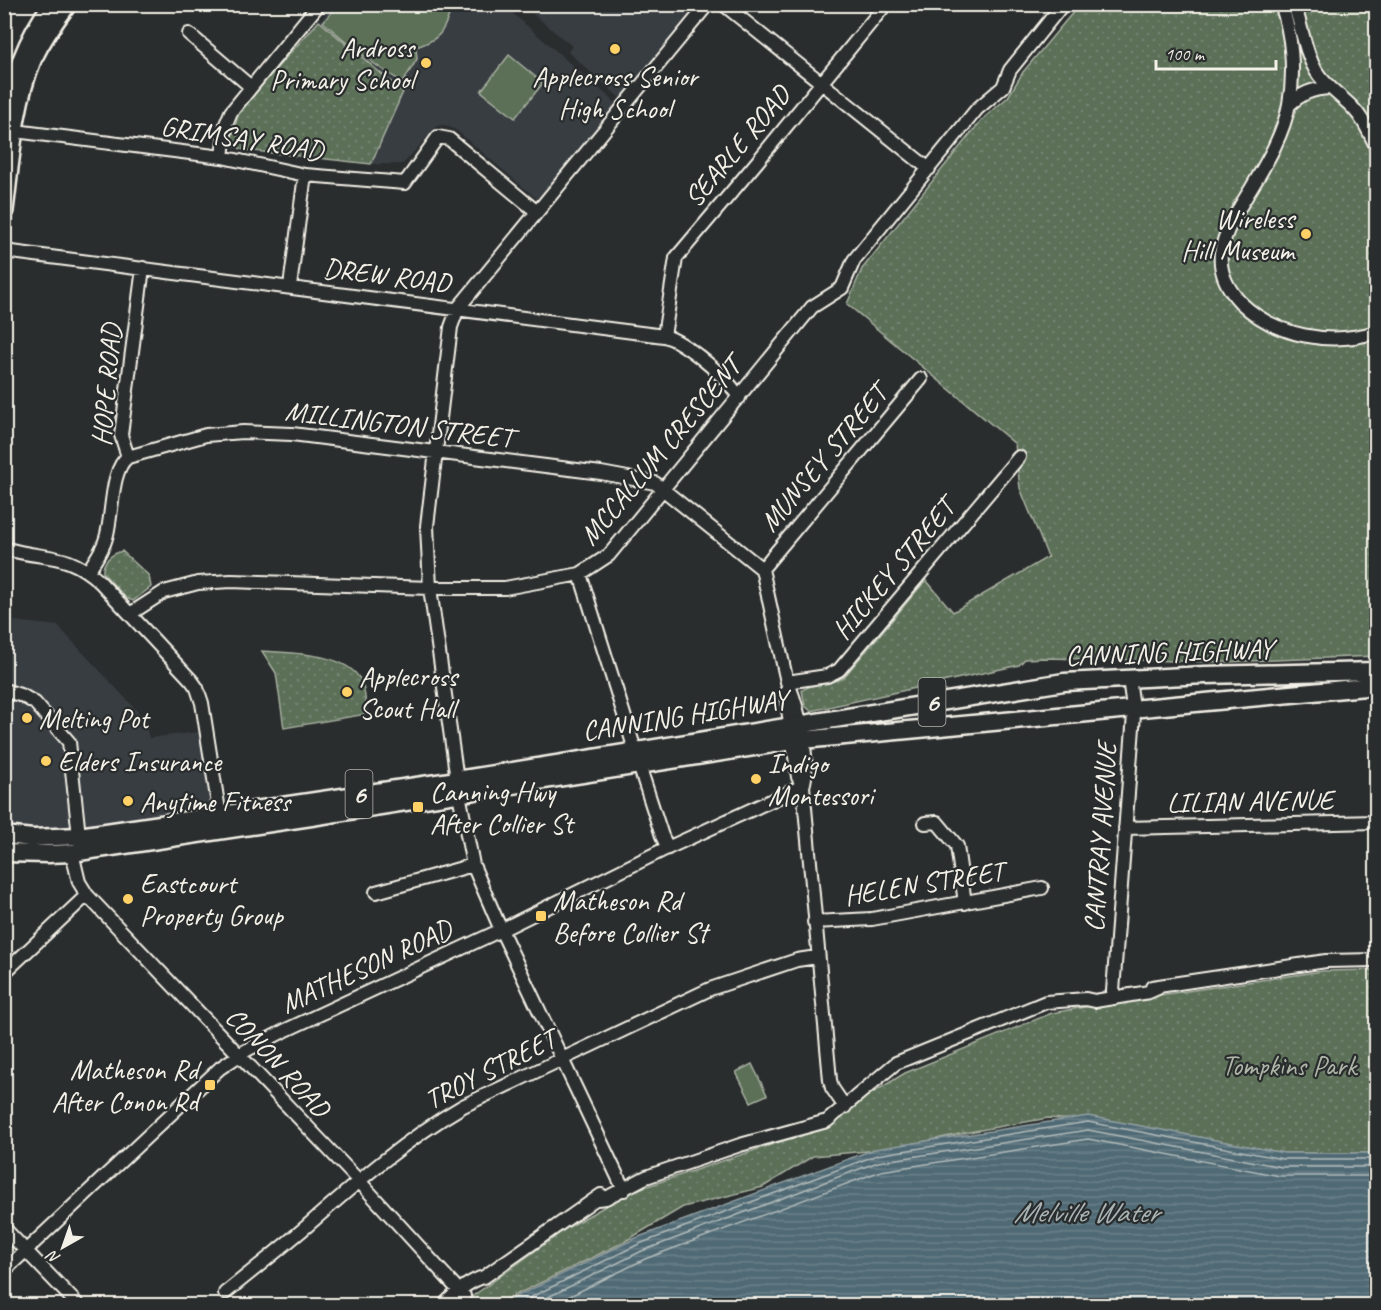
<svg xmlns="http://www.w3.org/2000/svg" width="1381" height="1310" viewBox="0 0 1381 1310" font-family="Caveat,sans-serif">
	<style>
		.built { fill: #383d42 }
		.park { fill: url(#park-dots); stroke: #a8b0a0; stroke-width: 1.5 }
		.pitch { fill: #5b6f59; stroke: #a8b0a0; stroke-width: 1.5 }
		.water { fill: url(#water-rules); stroke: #92a0a3; stroke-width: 1.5 }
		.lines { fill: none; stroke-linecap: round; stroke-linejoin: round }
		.shore { stroke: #b2bbba; stroke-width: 1.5 }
		.minor-casing { stroke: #f4f1e8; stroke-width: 16 }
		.highway-casing { stroke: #f4f1e8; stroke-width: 21 }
		.minor { stroke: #2a2d2e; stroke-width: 12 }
		.highway { stroke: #2a2d2e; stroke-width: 16 }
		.poi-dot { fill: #ffd166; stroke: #2a2d2e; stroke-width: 2 }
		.labels { text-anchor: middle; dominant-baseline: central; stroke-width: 4.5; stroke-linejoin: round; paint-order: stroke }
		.shield { fill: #2a2d2e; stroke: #b7b6b0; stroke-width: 1.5 }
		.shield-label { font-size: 27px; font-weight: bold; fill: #f4f1e8 }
		.poi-label { font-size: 28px; fill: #f4f1e8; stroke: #2a2d2e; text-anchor: start }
		.street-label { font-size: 28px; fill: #f4f1e8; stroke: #2a2d2e }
		.park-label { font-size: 28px; fill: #afb6a8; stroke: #2a2d2e }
		.water-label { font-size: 30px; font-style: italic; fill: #aab4b4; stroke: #2a2d2e }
	</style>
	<defs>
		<pattern id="park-dots" width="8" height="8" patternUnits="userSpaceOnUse" patternTransform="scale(1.5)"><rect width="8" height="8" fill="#5b6f59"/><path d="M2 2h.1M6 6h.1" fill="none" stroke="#738471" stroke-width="1.8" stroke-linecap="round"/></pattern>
		<pattern id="water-rules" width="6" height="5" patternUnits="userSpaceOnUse" patternTransform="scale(1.5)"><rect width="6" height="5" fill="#506a75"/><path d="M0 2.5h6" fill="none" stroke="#6a8089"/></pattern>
	</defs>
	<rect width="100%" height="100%" fill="#2a2d2e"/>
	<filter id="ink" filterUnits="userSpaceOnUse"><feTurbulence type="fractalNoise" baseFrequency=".0167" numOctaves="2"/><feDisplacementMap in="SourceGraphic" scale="12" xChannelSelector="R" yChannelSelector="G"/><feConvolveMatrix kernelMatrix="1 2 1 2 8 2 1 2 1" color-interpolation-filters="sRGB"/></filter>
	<g filter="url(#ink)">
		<path class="built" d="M334,5h169l114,99 -80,95 -81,-69 -12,-5 -7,1 -34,38h-32l-127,-14 -10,-4 -2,-10 10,-28z
			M522,5h174l-75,94 -53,-47 4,-6z
			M5,620l53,6 86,92 5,20 50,-6 12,66 -11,12 -114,16 -35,3 -46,-3z"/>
		<path class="park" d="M1079,5h297v651l-153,6 -178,-4 -20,1 -6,6 -208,46 -6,-5 -3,-16c12,-8 29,-6 42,-13l82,-97 27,32 95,-55 -28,-69 -5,-44 -168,-140 15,-35 109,-136 14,-16 23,-20 15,-25z
			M319,21l84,71 -32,72 -127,-14 -10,-4 -2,-10 8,-27z
			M122,551l27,25 2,11 -18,14 -7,-3 -23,-25c-1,-11 8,-19 19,-22z
			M262,651c28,2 85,1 99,30 5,9 4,23 6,33l-83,14 -8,-55z
			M1376,970v183h-92l-156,-29 -80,-6 -79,14 -80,17 -76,7 -50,31 -80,20 -59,35 -129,63 -36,1 108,-78 63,-36 179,-60 96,-59 147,-60 60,-11 211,-31z"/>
		<path class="pitch" d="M338,5v-1l115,1c-10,25 -9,33 -37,42l1,12 -14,23c-30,-16 -55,-39 -80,-60z
			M509,55l34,28 -28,35 -34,-27z
			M752,1064l15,31 -16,7 -15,-30z"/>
		<path class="water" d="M1088,1116l196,37h92v152h-877l137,-67 239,-89z"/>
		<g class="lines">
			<path class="shore" d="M513,1306l126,-62 238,-89 211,-33 195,37h93
				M530,1306l112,-55 236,-89 210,-32 194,37h94
				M550,1306l95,-47 236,-88 207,-32 192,37h96"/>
			<defs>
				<path id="minor" d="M723,4l206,165
					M1281,4c11,31 14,68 8,100 -5,29 -22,58 -37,83 -12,20 -27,41 -31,66 -2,19 6,35 19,49 36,35 90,44 136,30
					M1294,4c8,23 10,46 22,67 9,15 24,24 36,36 11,11 17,25 24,39
					M189,34l62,53
					M1289,105c13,-12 23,-16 41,-17
					M15,131l207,26 83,18 100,8 33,-46 11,2 88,73
					M222,157l4,-33 5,-12 88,-108
					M4,251l660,85c20,5 66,43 75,62
					M290,286l15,-111
					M664,336l12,-78 81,-96 129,-158
					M128,457l-7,-22 22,-167
					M4,548c41,13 61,2 96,34l92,99 5,7 5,15 19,120
					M762,569l159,-190
					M88,571c7,-11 15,-21 18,-33 7,-21 4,-69 22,-81l78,-22 37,-3 49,2 309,39 54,10 107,86 25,113c11,21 24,83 16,104l27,294 2,8 13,19
					M580,574l55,176
					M130,614l34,-22 34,-9 33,-2 199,7h75l75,-14 29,-19 203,-248 30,-19 12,-28 123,-151 26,-22 7,-17 53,-66
					M787,682l40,-6 12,-6 180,-213
					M787,689l-1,7 12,81 5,9
					M4,690l19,6 12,7 34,39 10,94
					M639,765l23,71 6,12
					M457,780l-27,-192 -3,-62 24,-199 7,-19 6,-7 244,-297
					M459,794l14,71 28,65 123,260
					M925,823l12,-1 20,24 8,57
					M1125,828l251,-6
					M72,853l7,29 8,13 271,285 106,116
					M376,892l97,-27
					M814,922l58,-3 170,-31
					M4,973l83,-78
					M1152,987l174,-26 50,-1
					M1115,998l-2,-7 21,-277 -5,-35
					M597,1199l9,-1 40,-21 94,-32 87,-24 69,-58 150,-61 40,-3 9,2 54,-9 9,-4
					M4,1228l75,78
					M4,1271l216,-203 27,-18 37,-19 217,-101 160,-79 142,-65
					M225,1293c27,-22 55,-44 82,-67 49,-43 99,-87 156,-120l247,-117 87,-29 20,-3
					M443,1306c11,-12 25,-25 41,-29l117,-82"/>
				<path id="highway" d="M4,121c9,-43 21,-81 48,-117
					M4,214c7,-51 9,-107 29,-155 9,-19 22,-38 35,-55
					M4,835l29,3 46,-2 378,-56 607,-98 141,-7 171,-4
					M4,853l44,1 24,-1 239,-36 481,-76 584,-55"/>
			</defs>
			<use href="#minor" class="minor-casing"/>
			<use href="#highway" class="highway-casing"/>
			<use href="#minor" class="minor"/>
			<use href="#highway" class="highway"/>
		</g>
	</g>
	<g class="poi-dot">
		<circle cx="615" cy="49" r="6"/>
		<circle cx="426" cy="63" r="6"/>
		<circle cx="1306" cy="234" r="6"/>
		<circle cx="347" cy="692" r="6"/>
		<circle cx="27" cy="718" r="6"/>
		<circle cx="46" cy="761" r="6"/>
		<circle cx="756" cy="779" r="6"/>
		<circle cx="128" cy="801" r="6"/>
		<rect x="412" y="801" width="12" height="12" rx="3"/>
		<circle cx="128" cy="899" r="6"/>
		<rect x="535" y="910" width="12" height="12" rx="3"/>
		<rect x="204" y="1079" width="12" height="12" rx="3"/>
	</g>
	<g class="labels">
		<g class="shield">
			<rect x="918.5" y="678" width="27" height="48" rx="4.5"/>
			<rect x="345.5" y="770" width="27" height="48" rx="4.5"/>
		</g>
		<g class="shield-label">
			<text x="932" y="702">6</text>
			<text x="359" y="794">6</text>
		</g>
		<g class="poi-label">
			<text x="414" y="47" text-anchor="end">Ardross<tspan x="414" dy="32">Primary School</tspan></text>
			<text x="615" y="76" text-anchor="middle">Applecross Senior<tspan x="615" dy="32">High School</tspan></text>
			<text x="1294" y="218" text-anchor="end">Wireless<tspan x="1294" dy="32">Hill Museum</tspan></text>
			<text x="359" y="676">Applecross<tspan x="359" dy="32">Scout Hall</tspan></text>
			<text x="39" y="718">Melting Pot</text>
			<text x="58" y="761">Elders Insurance</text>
			<text x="768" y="763">Indigo<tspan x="768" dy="32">Montessori</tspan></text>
			<text x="430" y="791">Canning Hwy<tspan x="430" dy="32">After Collier St</tspan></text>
			<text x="140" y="801">Anytime Fitness</text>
			<text x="140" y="883">Eastcourt<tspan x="140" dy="32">Property Group</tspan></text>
			<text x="553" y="900">Matheson Rd<tspan x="553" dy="32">Before Collier St</tspan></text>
			<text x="198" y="1069" text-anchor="end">Matheson Rd<tspan x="198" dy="32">After Conon Rd</tspan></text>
		</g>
		<g class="street-label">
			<text transform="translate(242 138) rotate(9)">GRIMSAY ROAD</text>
			<text transform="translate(737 146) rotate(-50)">SEARLE ROAD</text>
			<text transform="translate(387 275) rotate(7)">DREW ROAD</text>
			<text transform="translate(106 385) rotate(-85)">HOPE ROAD</text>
			<text transform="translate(399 424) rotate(7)">MILLINGTON STREET</text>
			<text transform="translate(660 451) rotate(-50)">MCCALLUM CRESCENT</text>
			<text transform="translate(823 458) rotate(-50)">MUNSEY STREET</text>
			<text transform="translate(893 569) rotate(-50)">HICKEY STREET</text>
			<text transform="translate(1169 652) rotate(-2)">CANNING HIGHWAY</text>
			<text transform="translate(685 715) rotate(-9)">CANNING HIGHWAY</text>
			<text transform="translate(1250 801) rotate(-1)">LILIAN AVENUE</text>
			<text transform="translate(1100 837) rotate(-86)">CANTRAY AVENUE</text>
			<text transform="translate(924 883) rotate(-9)">HELEN STREET</text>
			<text transform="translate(366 966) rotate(-25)">MATHESON ROAD</text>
			<text transform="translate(278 1062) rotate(47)">CONON ROAD</text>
			<text transform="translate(490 1069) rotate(-27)">TROY STREET</text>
		</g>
		<g class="park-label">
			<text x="1289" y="1065">Tompkins Park</text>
		</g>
		<g class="water-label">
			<text x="1086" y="1212">Melville Water</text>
		</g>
	</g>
	<rect width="1381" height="1310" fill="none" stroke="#2a2d2e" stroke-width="24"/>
	<rect x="12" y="12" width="1357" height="1286" fill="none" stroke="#f4f1e8" stroke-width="2" filter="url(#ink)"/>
	<g transform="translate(63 1247) rotate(220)" stroke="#2a2d2e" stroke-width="4.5" paint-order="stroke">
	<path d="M0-4.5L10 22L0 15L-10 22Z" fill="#f4f1e8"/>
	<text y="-9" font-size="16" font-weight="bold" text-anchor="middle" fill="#f4f1e8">N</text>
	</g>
	<path d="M1156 60v9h120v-9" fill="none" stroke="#f4f1e8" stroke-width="3"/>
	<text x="1165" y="60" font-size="18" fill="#f4f1e8" stroke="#2a2d2e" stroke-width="4.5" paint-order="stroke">100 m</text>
</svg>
